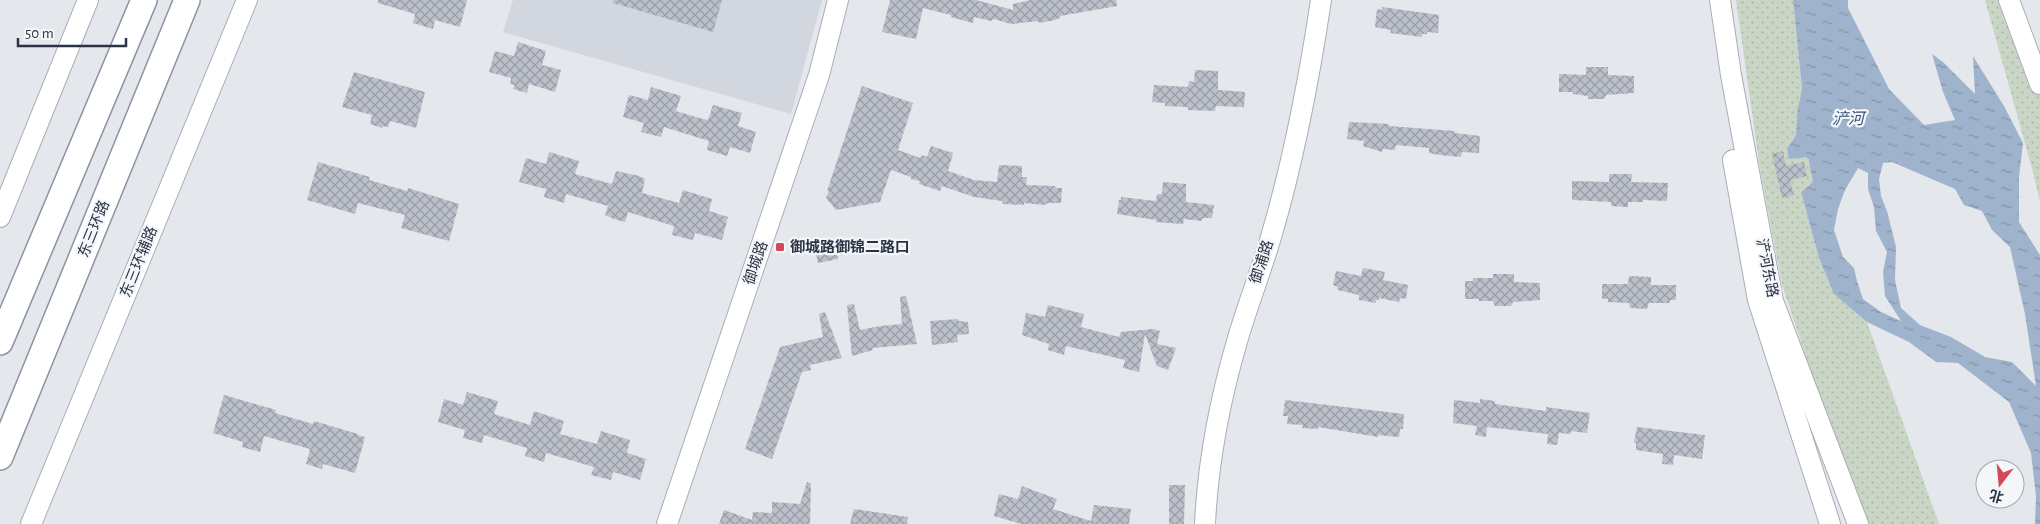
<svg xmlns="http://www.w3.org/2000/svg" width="2040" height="524" viewBox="0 0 2040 524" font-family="'Alegreya Sans','Noto Sans SC',sans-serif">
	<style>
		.built { fill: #d2d6de }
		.park { fill: url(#park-dots) }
		.water { fill: url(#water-ripples); fill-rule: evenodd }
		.building { fill: url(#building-cross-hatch) }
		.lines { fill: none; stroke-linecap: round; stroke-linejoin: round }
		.secondary-casing { stroke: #a9aeb7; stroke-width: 22 }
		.highway-casing { stroke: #8b94a3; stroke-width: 28 }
		.secondary { stroke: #fff; stroke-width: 20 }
		.highway { stroke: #fff; stroke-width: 25 }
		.poi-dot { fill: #d1495b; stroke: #f4f6f9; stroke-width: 2 }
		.labels { text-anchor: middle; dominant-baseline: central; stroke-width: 4.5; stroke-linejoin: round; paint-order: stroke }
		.street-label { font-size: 15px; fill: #2b3445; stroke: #f4f6f9 }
		.poi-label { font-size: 15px; font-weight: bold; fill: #2b3445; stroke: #f4f6f9; text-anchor: start }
		.water-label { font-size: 16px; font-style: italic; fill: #34527a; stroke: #f4f6f9 }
	</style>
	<defs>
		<pattern id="park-dots" width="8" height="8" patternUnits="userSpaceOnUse" patternTransform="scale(1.25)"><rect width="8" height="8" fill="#c9d6c5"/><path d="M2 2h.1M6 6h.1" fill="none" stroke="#adb8ab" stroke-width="1.8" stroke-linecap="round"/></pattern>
		<pattern id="water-ripples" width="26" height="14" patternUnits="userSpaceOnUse" patternTransform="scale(1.25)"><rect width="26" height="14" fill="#9fb4cc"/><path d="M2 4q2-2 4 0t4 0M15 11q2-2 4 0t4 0" fill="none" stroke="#8293a7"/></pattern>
		<pattern id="building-cross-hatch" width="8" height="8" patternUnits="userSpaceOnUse" patternTransform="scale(1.25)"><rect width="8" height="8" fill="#bbc0ca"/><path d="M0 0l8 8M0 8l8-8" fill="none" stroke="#989da6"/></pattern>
	</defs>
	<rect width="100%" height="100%" fill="#e4e7ec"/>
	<path class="built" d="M513,0h309l-31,114 -288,-82z"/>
	<path class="park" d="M1736,0h57l9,88 -5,26 -1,21 -9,14 2,10 19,-3 5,26 -12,10 18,66 15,36 33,28 72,202h-71l-42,-108 -44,-131 -22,-117z
		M1985,0h29l11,48 15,47v107l-7,-30z"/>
	<path class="water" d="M1793,0h55v8l41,81 35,36 31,-5 -12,-28 -11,-38 11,8 32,32 -2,-38 31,50 19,37 -4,34v45l21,33v269h-5l1,-28 -5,-43 -22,-51 -51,-39 -22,-1 -27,-20 -42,-20 -33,-28 -15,-36 -18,-66 12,-10 -5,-25 -19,2 -2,-10 9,-14 1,-21 5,-26zM1892,162l63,27 9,16 18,6 10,19 18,17 15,67 11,72 -24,-24 -27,-5 -34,-20 -31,-12 -19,-17 -6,-28 1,-33 -9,-36 -6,-15 -2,-17 4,-16zM1858,168l10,5v16l6,18 2,24 11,21 -4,20 2,24 16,25 -20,-9 -18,-13 -6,-18 -3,-13 -11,-11 -9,-27 4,-21 7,-19z"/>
	<path class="building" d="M378,0h89l-7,27 -25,-7 -2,9 -20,-6 2,-9 -37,-11z
		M613,0h109l-9,32 -100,-29z
		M890,0h86l37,10v-6l18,-4h85l1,6 -57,10v2l-5,2 -16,3 -1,-2 -27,3 -17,-5 -3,2 -17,-4 -1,6 -22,-6v-2l-28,-7 -7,31 -34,-7z
		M1382,7l57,8 -1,18 -11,-1v2h-5v3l-32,-4 1,-3 -16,-3 2,-18 5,1z
		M518,42l28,9 -4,14 19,5 -6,22 -26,-8 -2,9 -14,-4 2,-4 -5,-1 1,-6 -22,-6 6,-21 19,5z
		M1586,67h22v8l26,1v17l-28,2 -2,4h-16v-3l-15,-2v-2h-14v-18l27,1z
		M1195,70l23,1v19l27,2 -1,15 -28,-1 -1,5 -27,-1v-3l-23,-1v-3l-13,-1 2,-17 34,2 1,-6 5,1z
		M354,72l71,20 -9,36 -26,-7 -2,6 -5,-1 -1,2 -12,-4 2,-9 -30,-8z
		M862,86l51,17 -15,47 22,8 2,-3 5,2 4,-11 22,7 -5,18 26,9 23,2 2,-17 23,1v11h5l-1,8 29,1 1,2h6l-1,15h-13l-4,2 -20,-2v2l-21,-1 -1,-3 -28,-4 -32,-11 -2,5 -21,-7 1,-3 -9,-2v-2l-20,-7 -11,32 -44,8 -10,-12 3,-7h-2z
		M651,87l30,9 -5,15 23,7 9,2 5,-15 29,8 -4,13 18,6 -6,21 -20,-6 -3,9 -20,-6 2,-9 -45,-14 -3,10 -20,-5 3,-9 -21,-6 6,-22 19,5z
		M1349,122l40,2v2l65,5 1,2 25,3 -1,17 -17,-1 -1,5 -22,-2 -10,-2v-5l-33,-3 -1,5 -12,-1 -1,3 -19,-6 1,-5 -17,-2z
		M1783,151l3,15 18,-4 3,14 -17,4 4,15 -12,3 -10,-44z
		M549,152l30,9 -4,13 37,10 4,-13 23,5 6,3 -3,14 37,10 4,-13 29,9 -3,12 19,6 -6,23 -27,-7 -2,7 -21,-5 2,-9 -46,-14 -3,10 -11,-3 -9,-4 3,-9 -42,-12 -2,9 -20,-6 2,-8 -27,-7 7,-24 20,6z
		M318,162l52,15 -1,3 38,11 1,-3 51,16 -10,37 -48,-13 4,-13 -47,-12 -3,11 -48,-14z
		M1609,174h23l-1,8 37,1 -1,18 -24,-1v2h-15v5l-17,-1v-4l-39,-2v-19l37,1z
		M1163,182l23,2v18l28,3 -2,13h-9l-2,3 -17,-2 -1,5 -27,-2v-2l-39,-6 2,-14h2v-3l35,4 1,-7h5z
		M834,241l4,18 -20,4 -4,-18z
		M1363,268l22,4 -2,8 25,5 -2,14 -6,-1 -1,4 -20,-4v2h-3v3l-17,-3v-5l-21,-5v-3l-5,-2 3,-14 25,5z
		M1493,274h21v8l26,1v17l-27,2 -2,4h-16l-2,-5h-14v-2h-14v-18h8v-3h20z
		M1629,276l22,1v8h25v15h-6v3h-21l-2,6 -17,-1 -1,-5 -21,-1v-3h-6v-15h26z
		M906,296l11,48 -45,4 1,2 -21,6 -5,-51 7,-1 6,26 20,-4 22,-2 -2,-27z
		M1048,305l36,9 -3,13 38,10 2,-5 32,-3 7,2 -3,13 19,4 -8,22 -11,-4 -12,-32 -6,38 -16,-4 2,-8 -59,-14 -2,9 -16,-5 1,-6 -27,-9 4,-22 19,4z
		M825,312l17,46 -32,7 1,5 -9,2 -30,87 -27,-10 35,-102 43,-10 -4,-23z
		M958,319l1,2 9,1 1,12 -12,1 1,7 -26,3 -2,-24z
		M467,392l31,9 -4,13 36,11 4,-14 30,10 -4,13 37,10 4,-13 29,9 -3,13 19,6 -6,21 -27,-8 -2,8 -20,-5 3,-8 -48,-14 -2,9 -19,-6 2,-8 -43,-13 -2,8 -19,-5 2,-8 -27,-8 6,-23 19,6z
		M224,395l52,15 -1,3 38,11 1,-3 44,13v1l7,2 -10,36 -32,-9 -1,5 -16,-5 4,-15 -25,-7 -21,-6 -4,16 -18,-5 1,-5 -30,-9z
		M1480,399l15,2v3l51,7v-4l44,6 -3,20 -16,-2v3l-12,-1 -2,12 -10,-1 1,-10 -61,-7 -1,10 -11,-2 2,-9 -24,-3 1,-23 26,3z
		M1285,400l119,14 -1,15h-3l-1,8 -21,-2v2l-60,-10v2l-16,-1 1,-3 -16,-1 1,-8h-5z
		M1637,427l68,8 -3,24 -28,-4 -1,10 -11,-1 1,-10 -27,-4v-7h-2z
		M807,482l4,1 -1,41h-91l5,-14 28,10 1,-8 19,1v-11l28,2z
		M1169,485h16l-1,39h-15z
		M1022,486l35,13 -4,10 38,12 3,-16 37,4 -2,15h-108l-27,-8 5,-22 19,5z
		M854,509l54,8 -1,7h-57z"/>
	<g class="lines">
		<defs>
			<path id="secondary" d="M1720,0l11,75 42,226 85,223
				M2009,0l31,84
				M1733,160l25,140 72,224
				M0,217l88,-217
				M31,524l216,-524
				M667,524l152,-449 19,-75
				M1205,524c3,-63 15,-125 33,-186 10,-34 23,-67 33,-101 23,-78 38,-157 50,-237"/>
			<path id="highway" d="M0,342l144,-342
				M0,457l187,-457"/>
		</defs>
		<use href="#secondary" class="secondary-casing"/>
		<use href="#highway" class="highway-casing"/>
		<use href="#secondary" class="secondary"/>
		<use href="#highway" class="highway"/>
	</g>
	<rect class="poi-dot" x="775" y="242" width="10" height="10" rx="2.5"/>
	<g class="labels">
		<g class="street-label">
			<text transform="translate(94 229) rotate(-68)">东三环路</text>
			<text transform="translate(139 262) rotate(-68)">东三环辅路</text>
			<text transform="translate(1262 262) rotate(-72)">御浦路</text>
			<text transform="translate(756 263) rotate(-71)">御城路</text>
			<text transform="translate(1767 268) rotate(79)">浐河东路</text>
		</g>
		<g class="poi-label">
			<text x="790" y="247">御城路御锦二路口</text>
		</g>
		<g class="water-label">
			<text x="1848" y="119">浐河</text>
		</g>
	</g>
	<g transform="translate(2000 484) rotate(196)"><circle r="24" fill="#f4f6f9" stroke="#a4a8b1"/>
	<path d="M0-4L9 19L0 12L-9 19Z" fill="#d1495b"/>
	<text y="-8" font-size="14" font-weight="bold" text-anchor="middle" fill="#2b3445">北</text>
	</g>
	<path d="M18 38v8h108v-8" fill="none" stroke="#2b3445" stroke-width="2.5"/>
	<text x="25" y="38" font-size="15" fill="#2b3445" stroke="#f4f6f9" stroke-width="4" paint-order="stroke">50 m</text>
</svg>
